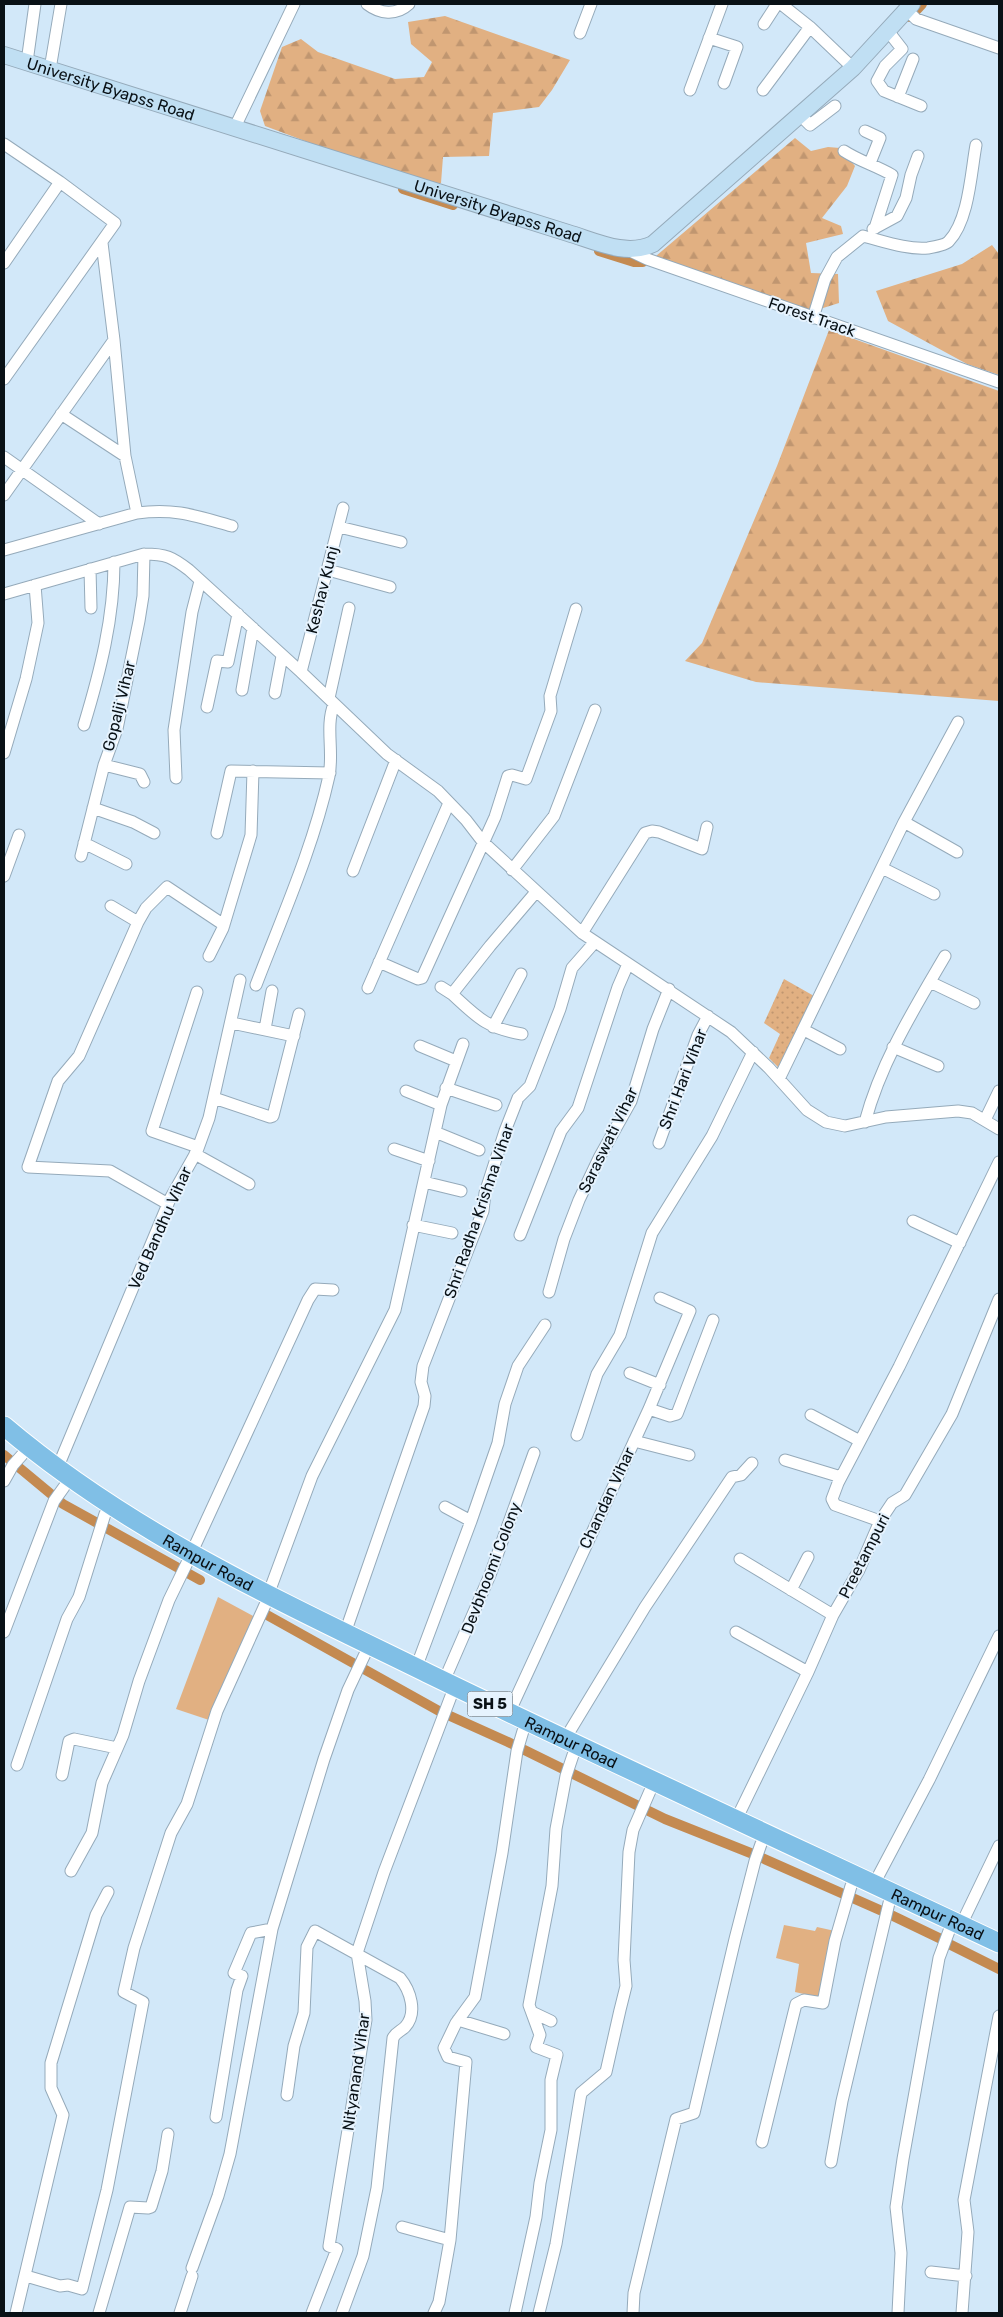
<svg xmlns="http://www.w3.org/2000/svg" width="1003" height="2317" viewBox="0 0 1003 2317" font-family="Rubik,sans-serif">
	<style>
		.green { fill: #e1b082 }
		.forest { fill: url(#forest-firs) }
		.park { fill: url(#park-dots) }
		.lines { fill: none; stroke-linecap: round; stroke-linejoin: round }
		.canal { stroke: #c48a51; stroke-width: 10 }
		.minor-casing { stroke: #95aaba; stroke-width: 13 }
		.secondary-casing { stroke: #95aaba; stroke-width: 18 }
		.primary-casing { stroke: #fff; stroke-width: 21 }
		.minor { stroke: #fff; stroke-width: 11 }
		.secondary { stroke: #c0dff3; stroke-width: 16 }
		.primary { stroke: #80bfe6; stroke-width: 19 }
		.labels { text-anchor: middle; dominant-baseline: central; stroke-width: 4; stroke-linejoin: round; paint-order: stroke }
		.shield { fill: #e6f3fe; stroke: #4b555c; stroke-width: 1 }
		.shield-label { font-size: 15px; font-weight: bold; fill: #091116 }
		.street-label { font-size: 16px; fill: #091116; stroke: #e6f3fe }
	</style>
	<defs>
		<pattern id="forest-firs" width="22" height="20" patternUnits="userSpaceOnUse" patternTransform="scale(1.25)"><rect width="22" height="20" fill="#e1b082"/><path d="M5 1l3.5 6h-7zM16 11l3.5 6h-7z" fill="#c09670"/></pattern>
		<pattern id="park-dots" width="8" height="8" patternUnits="userSpaceOnUse" patternTransform="scale(1.25)"><rect width="8" height="8" fill="#e1b082"/><path d="M2 2h.1M6 6h.1" fill="none" stroke="#c09670" stroke-width="1.8" stroke-linecap="round"/></pattern>
	</defs>
	<rect width="100%" height="100%" fill="#d2e8f9"/>
	<path class="green" d="M218,1597l37,20 -46,103 -33,-11z
		M784,1925l31,6 2,-4 18,4 -14,67 -26,-6 4,-28 -23,-6z"/>
	<path class="forest" d="M445,16l125,44 -18,30 -13,17 -46,6 -4,43 -46,1 -2,26 -13,4 -163,-61 -5,-15 22,-64 19,-8 17,13 77,27 29,-2 8,-15 -21,-18 -3,-22z
		M795,138l16,13 17,-4 12,1 15,18 -8,20 -25,32 19,8 2,8 -37,9 5,30 27,1 1,29 -35,11 -104,-36 -44,-22z
		M992,245l7,9v121l-32,-11 -79,-43 -12,-30 86,-27z
		M829,330l170,61v310l-243,-19 -71,-21 17,-18 75,-177z"/>
	<path class="park" d="M784,979l30,17 -36,71 -9,-9 11,-24 -16,-11z"/>
	<g class="lines">
		<path class="canal" d="M910,17l12,-13
			M403,189l50,16
			M599,251l35,11h9
			M4,1455l59,49 137,76
			M267,1615l172,96 69,31 157,77 88,35 129,57
			M889,1914l50,24
			M949,1944l50,25"/>
		<defs>
			<path id="minor" d="M367,4c13,10 29,12 42,0
				M781,4l29,23 43,41
				M907,10l9,9 83,29
				M764,24l13,-20
				M888,31l14,18 -17,17 -8,15 7,10 37,15
				M580,33l11,-29
				M709,38l28,9 -13,36
				M27,62l8,-58
				M50,69l11,-65
				M690,90l32,-86
				M763,90l47,-63
				M898,97l15,-38
				M800,115l10,10 25,-19
				M235,127l59,-123
				M865,131l15,7 -10,25
				M4,144l56,38 55,41 -111,156
				M844,151c15,10 33,15 48,24l-17,53
				M873,229l24,-13 9,-18 5,-23 7,-19
				M102,243l12,97 11,116 12,57
				M628,250l19,9 352,123
				M4,263l56,-81
				M813,318l12,-39 12,-22 26,-21c20,5 44,14 65,12 6,-1 18,-3 21,-7 20,-21 22,-69 27,-96
				M61,414l64,42
				M4,457l95,67
				M4,495l110,-155
				M339,527l62,15
				M4,550l133,-37c39,-5 59,3 95,13
				M90,569l1,39
				M328,570l62,17
				M4,594l140,-40c22,0 28,3 45,16l112,102 86,82 51,37 28,29 17,22 99,91 149,99 38,36 38,42 19,12 19,4 41,-9 72,-6 14,2 27,16
				M301,672l42,-164
				M242,690l11,-62
				M275,693l7,-37
				M329,698l20,-90
				M207,707l10,-46 11,1 10,-48
				M84,725c16,-53 30,-107 30,-163
				M4,753l22,-74 12,-56 -3,-38
				M104,765l36,9 4,8
				M176,778l-2,-48 18,-118 8,-31
				M93,808l40,14 21,11
				M904,822l53,30
				M217,833l14,-62 99,2
				M84,843l42,21
				M81,856l23,-91 13,-36 22,-108 4,-25 1,-42
				M882,868l52,26
				M512,870l42,-54 41,-106
				M353,871l43,-111
				M4,876l15,-41
				M111,906l27,16
				M582,933l63,-100 7,-2 7,1 43,17 5,-22
				M209,956l14,-28 28,-93 2,-64
				M379,962l39,17 4,-1 73,-161 13,-41 4,-1 14,4 25,-68 -1,-15 26,-87
				M930,982l44,21
				M256,985c26,-68 57,-137 73,-209 5,-24 -4,-50 5,-72
				M441,987l11,7
				M368,988l81,-185
				M197,992l-45,139 46,16
				M232,1023l62,13
				M493,1027l28,-53
				M265,1029l7,-38
				M804,1030l36,19
				M522,1034c-36,-6 -45,-17 -70,-40l38,-48 46,-54
				M420,1046l36,15
				M893,1047l45,19
				M779,1079l125,-257 54,-100
				M446,1088l50,17
				M406,1091l35,14
				M214,1098l56,19 3,-1 26,-102
				M985,1120l14,-29
				M865,1122c16,-60 49,-113 80,-166
				M435,1132l44,18
				M659,1143l39,-108 10,-19
				M394,1149l35,12
				M195,1154l54,30
				M424,1182l37,9
				M168,1204l-58,-33 -82,-4 30,-86 21,-25 59,-134 8,-14 21,-21 57,38
				M913,1221l47,22
				M413,1225l39,8
				M520,1235l41,-104 17,-23 40,-121 10,-23
				M549,1292l15,-53 15,-39 20,-42 32,-57 22,-72 16,-40
				M630,1373l30,12
				M649,1409l21,7 7,-2 36,-94
				M811,1415l49,26
				M577,1435l20,-61 23,-39 32,-102 60,-97 41,-84
				M634,1441l55,14
				M785,1460l56,17
				M57,1469l113,-270 27,-48 12,-33 31,-138
				M4,1481l9,-16 9,-10
				M445,1507l26,14
				M880,1521l-45,-16 -3,-6 6,-16 61,-116 100,-205
				M191,1554l117,-254 7,-11 18,1
				M740,1559l93,56
				M791,1590l17,-33
				M268,1595l44,-119 83,-166 46,-205 22,-61
				M4,1632l50,-131 10,-14
				M736,1632l72,40
				M345,1633l79,-227 1,-10 -4,-14 2,-16 60,-155 2,-18 20,-62 13,-33 12,-12 30,-77 12,-41 22,-25
				M416,1668l55,-147 27,-78 7,-39 13,-38 27,-41
				M444,1681l46,-106 44,-122
				M509,1713l140,-304 41,-98 -30,-13
				M565,1739l80,-132 87,-130 9,-2 11,-12
				M17,1765l50,-146 12,-22 26,-83
				M62,1775l7,-34 5,-2 43,9
				M736,1820l72,-148 25,-57 26,-45 21,-49 12,-18 13,-8 47,-81 47,-115
				M71,1871l21,-38 10,-50 21,-48 16,-54 30,-81 18,-37
				M874,1884l55,-104 70,-144
				M961,1925l38,-79
				M532,2012l19,9
				M458,2020l46,14
				M287,2095l7,-49 10,-33 3,-66 8,-16 85,47c10,12 18,35 5,49 -4,4 -9,5 -12,11l-16,150 -14,68 -21,57
				M216,2117l21,-127 5,-14 -8,-3 17,-40 21,-4
				M762,2142l34,-138 8,-4 19,3 12,-62 16,-55
				M831,2162l11,-61 47,-198
				M402,2227l48,13
				M192,2268l26,-72 12,-42 42,-225 52,-170 24,-69 17,-36
				M931,2272l35,4
				M26,2276l34,10 8,-1 14,4 25,-99 36,-188 -19,-10 10,-44 37,-115 16,-29 30,-93 48,-106
				M16,2313l47,-198 -12,-27v-25l45,-148 12,-23
				M99,2313l31,-106 18,1 3,-1 11,-36 6,-37
				M180,2313l12,-37
				M312,2313l25,-64 -8,-3 37,-226 -1,-19 -8,-48 27,-81 67,-176
				M434,2313l5,-11 11,-62 16,-178 -18,-5 -4,-9 12,-25 19,-26 27,-144 15,-102 6,-20
				M515,2313l21,-96 4,-34 11,-53v-50l6,-25 -21,-8 4,-12 -11,-30 23,-119 4,-57 10,-53 7,-21
				M539,2313l17,-69 25,-151 25,-21 14,-62 6,-24 -2,-26 5,-108 4,-22 17,-39
				M633,2313l1,-20 42,-174 18,-6 41,-174 20,-78 6,-17
				M898,2313l3,-60 -5,-46 7,-48 36,-201 10,-27
				M962,2313l6,-81 -4,-32 35,-184"/>
			<g id="secondary">
				<path id="s1" d="M4,55l564,178c27,8 58,24 85,11l200,-176 59,-64"/>
			</g>
			<g id="primary">
				<path id="s2" d="M4,1426c126,107 276,175 423,247 190,92 381,180 572,270"/>
			</g>
		</defs>
		<use href="#minor" class="minor-casing"/>
		<use href="#secondary" class="secondary-casing"/>
		<use href="#primary" class="primary-casing"/>
		<use href="#minor" class="minor"/>
		<use href="#secondary" class="secondary"/>
		<use href="#primary" class="primary"/>
	</g>
	<g class="labels">
		<rect class="shield" x="467.5" y="1691.5" width="45" height="25" rx="4"/>
		<g class="shield-label">
			<text x="490" y="1704">SH 5</text>
		</g>
		<g class="street-label">
			<text stroke="none"><textPath href="#s1" startOffset="112">University Byapss Road</textPath></text>
			<text stroke="none"><textPath href="#s1" startOffset="518">University Byapss Road</textPath></text>
			<text transform="translate(812 317) rotate(19)">Forest Track</text>
			<text transform="translate(322 590) rotate(-76)">Keshav Kunj</text>
			<text transform="translate(119 706) rotate(-76)">Gopalji Vihar</text>
			<text transform="translate(683 1079) rotate(-69)">Shri Hari Vihar</text>
			<text transform="translate(608 1140) rotate(-64)">Saraswati Vihar</text>
			<text transform="translate(479 1211) rotate(-71)">Shri Radha Krishna Vihar</text>
			<text transform="translate(160 1228) rotate(-66)">Ved Bandhu Vihar</text>
			<text transform="translate(607 1498) rotate(-65)">Chandan Vihar</text>
			<text transform="translate(864 1556) rotate(-63)">Preetampuri</text>
			<text stroke="none"><textPath href="#s2" startOffset="246">Rampur Road</textPath></text>
			<text transform="translate(491 1568) rotate(-69)">Devbhoomi Colony</text>
			<text stroke="none"><textPath href="#s2" startOffset="651">Rampur Road</textPath></text>
			<text stroke="none"><textPath href="#s2" startOffset="1056">Rampur Road</textPath></text>
			<text transform="translate(356 2072) rotate(-82)">Nityanand Vihar</text>
		</g>
	</g>
	<rect width="1003" height="2317" fill="none" stroke="#091116" stroke-width="10"/>
</svg>
